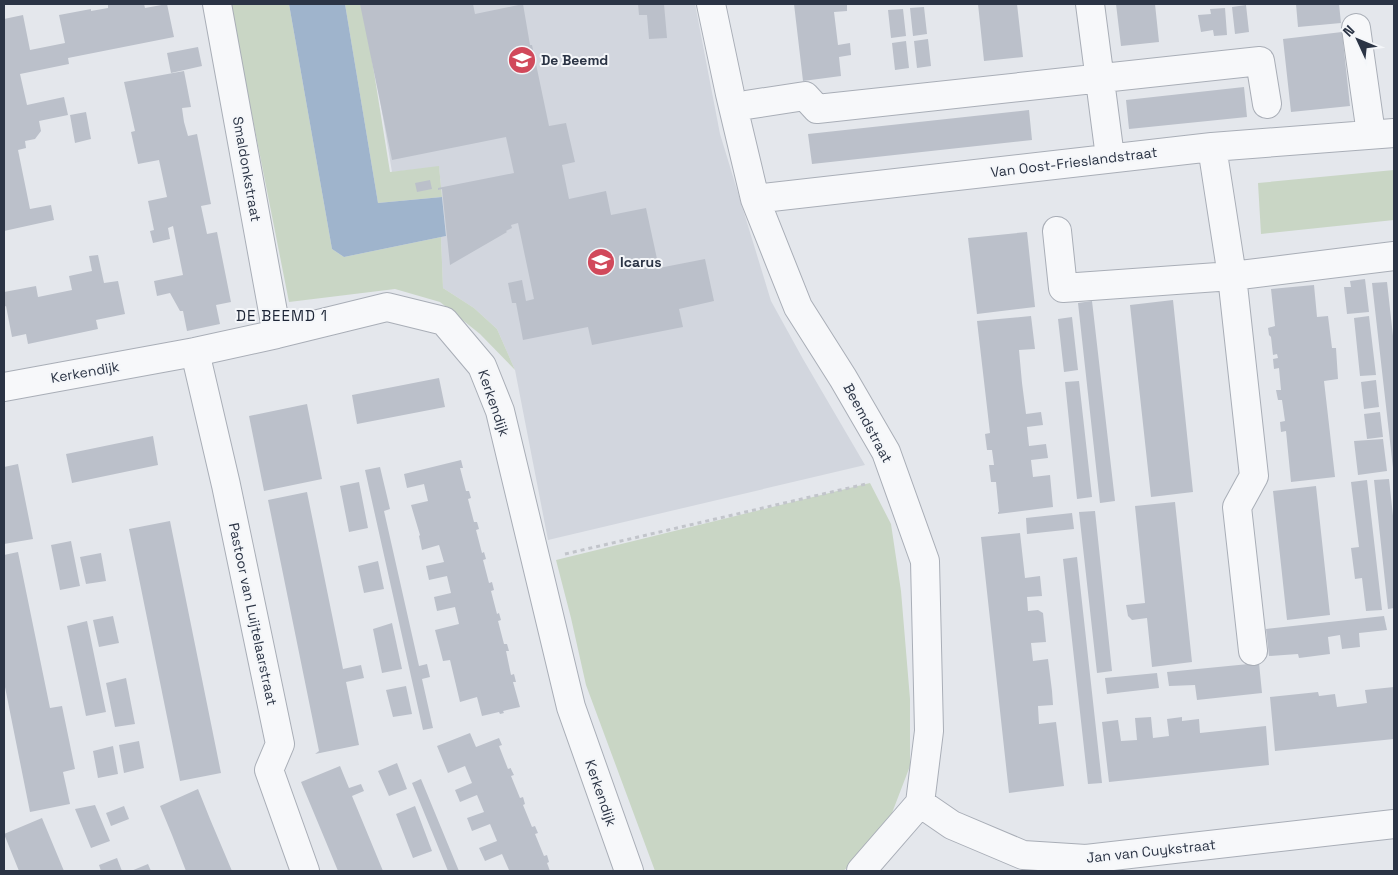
<svg xmlns="http://www.w3.org/2000/svg" width="1398" height="875" viewBox="0 0 1398 875" font-family="'Space Grotesk',sans-serif">
	<style>
		.built { fill: #d2d6de }
		.green { fill: #c9d6c5 }
		.water { fill: #9fb4cc }
		.building { fill: #bbc0ca }
		.lines { fill: none; stroke-linecap: round; stroke-linejoin: round }
		.minor-casing { stroke: #a9aeb7; stroke-width: 30 }
		.path { stroke: #c2c5cb; stroke-width: 3; stroke-dasharray: 4 4; stroke-linecap: butt }
		.minor { stroke: #f7f8fa; stroke-width: 28 }
		.labels { text-anchor: middle; dominant-baseline: central; stroke-width: 4; stroke-linejoin: round; paint-order: stroke }
		.poi-label { font-size: 14px; font-weight: bold; fill: #2b3445; stroke: #f4f6f9; text-anchor: start }
		.street-label { font-size: 14px; fill: #2b3445; stroke: #f4f6f9 }
		.neighbourhood-label { font-size: 15px; letter-spacing: 1px; fill: #1d2536; stroke: #f4f6f9 }
	</style>
	<rect width="100%" height="100%" fill="#e4e7ec"/>
	<path class="built" d="M364,4h331l25,130 51,167 32,58 62,106 -317,75 -33,-170 -18,-41 -23,-21 -31,-20 -2,-51 5,-1 -7,-69 -47,5z"/>
	<path class="green" d="M230,4h59l43,245 12,8 97,-20 2,51 31,20 23,21 18,41 -35,-36 -40,-32 -45,-13 -106,13z
		M345,4h18l27,168 49,-6 3,31 -64,6z
		M1394,170v50l-133,14 -3,-51z
		M870,483l21,41 10,67 9,108v67l-18,47 -37,49 -12,9h-188l-69,-186 -15,-67 -15,-58z"/>
	<path class="water" d="M289,4h56l33,199 64,-6 4,39 -102,21 -12,-8z"/>
	<path class="building" d="M108,4h36l1,4 22,-4 7,33 -106,21 1,6 -49,10 7,31 37,-8 4,18 -29,6 2,10 -6,8 -10,2 1,7 -8,2 12,59 21,-4 3,15 -50,11v-212l19,-4 7,35 35,-7 -6,-28 32,-6v2l17,-3z
		M360,4h113l2,10 48,-10 7,41h2l17,81 17,-3 9,39 -13,3 7,34 37,-8 5,24 35,-7 13,60 46,-9 9,42 -35,8 4,18 -91,18 -4,-18 -65,13 -7,-37h-4l-4,-20 14,-3 4,21 8,-2 -16,-76 -7,2 1,3 -6,3 1,1 -57,33 -8,-76 -4,1v-2l76,-15 -8,-36 -114,23z
		M638,4h26l3,34 -18,1 -2,-24h-8z
		M794,4h53v7l-13,1 4,33 12,-2 1,12 -12,2 2,19 -38,5z
		M978,4h39l6,53 -39,4z
		M1116,4h39l4,38 -38,4z
		M1296,4h43l2,19 -43,4z
		M1246,5l3,27 -14,2 -3,-27z
		M924,7l3,27 -14,2 -3,-28z
		M1225,8l2,27 -13,1 -1,-6 -12,2 -3,-17 13,-1 -1,-5z
		M903,9l3,27 -15,2 -3,-28z
		M1342,32l8,74 -59,6 -8,-73z
		M928,39l3,27 -14,2 -3,-27z
		M906,41l3,27 -14,2 -3,-27z
		M198,47l4,19 -31,7 -4,-20z
		M184,71l7,36 -9,1 2,14 4,14 9,-2 14,70 -10,2 6,28 10,-2 14,70 -15,3 4,19 -33,7 -4,-20h-3l-10,-18 -13,3 -3,-15 29,-6 -10,-49 -5,2 2,11 -17,4 -3,-12 4,-1 -6,-29 19,-4 -8,-37 -21,4 -7,-32 4,-1 -11,-49z
		M1244,87l3,30 -118,12 -3,-29z
		M1029,110l3,30 -220,24 -4,-30z
		M86,112l5,27 -16,4 -5,-28z
		M430,180l2,9 -15,3 -2,-9z
		M1027,232l8,75 -58,7 -9,-76z
		M98,255l6,28 14,-2 7,33 -29,6 2,9 -70,15 -2,-10 -14,3 -6,-31 -2,1v-15l32,-6 2,11 34,-7 -3,-14 23,-5 -3,-15z
		M1365,279l4,33 -22,2 -3,-27h7l-1,-6z
		M1387,282l7,63v123h-1l-21,-185z
		M1314,285l3,32 11,-1 4,32h4l2,31 -14,2 11,96 -44,5 -5,-51 -5,1 -1,-10 5,-1 -3,-21h-4l-2,-10h5l-2,-22 -5,1 -1,-10 5,-1 -1,-4 -4,1 -2,-18 -2,-2 -1,-7 7,-2 -4,-37z
		M1173,300l20,192 -42,5 -21,-192z
		M1092,301l23,200 -15,2 -22,-200z
		M1031,316l4,33 -16,1 3,33 4,31 15,-2 2,13 -16,2 2,19 17,-2 2,14 -17,2 2,17 17,-2 3,32 -55,7v-2h1l-3,-30h-5l-2,-17h5l-2,-15h-5l-2,-16 5,-1 -13,-112z
		M1369,316l7,59 -16,1 -6,-58z
		M1072,317l6,53 -14,2 -6,-53z
		M439,378l6,29 -88,17 -5,-29z
		M1376,380l3,27 -15,2 -3,-27z
		M1079,381l13,116 -15,2 -12,-117z
		M307,404l15,75 -58,12 -15,-75z
		M1380,412l3,25 -16,2 -3,-25z
		M153,436l5,29 -86,18 -6,-29z
		M1383,439l4,32 -29,4 -4,-34z
		M461,460l2,8h-3l6,23h3l2,7 -3,1 6,23h3l2,7 -3,1 6,23 2,-1 2,7 -3,1 6,23 3,-1 2,8 -3,1 6,23 2,-1 2,7 -3,1 6,23h3l2,7h-3l5,24 3,-1 2,8h-3l7,25 -17,4 1,2 -4,1 -1,-2 -17,4 -5,-19 -17,5 -10,-42 -7,1 -8,-31 24,-6 -4,-17 -18,4 -3,-14 17,-4 -4,-17 -18,4 -3,-14 18,-4 -5,-17 -17,5 -3,-14 1,-1 -9,-30 17,-4 -4,-17 -17,4 -3,-14z
		M18,464l15,75 -29,5v-77z
		M380,467l10,42 -6,2 35,155 8,-2 3,13 -8,2 11,49 -10,2 -58,-260z
		M1389,479l5,46v83l-6,1 -14,-129z
		M1367,480l15,130 -16,1 -4,-33 -7,1 -4,-31 8,-1 -8,-65z
		M359,482l9,46 -19,4 -9,-46z
		M1316,486l14,129 -43,5 -14,-129z
		M307,492l36,177 18,-4 3,13 -18,4 13,63 -44,9 4,-3 -51,-251z
		M1175,502l17,160 -40,5 -5,-49 -15,2 -4,-4 -2,-11 19,-2 -10,-97z
		M1095,511l17,160 -15,2 -18,-161z
		M1072,513l2,16 -47,5 -1,-16z
		M170,521l51,252 -41,8 -51,-252z
		M1020,533l5,45 15,-2 2,20 -15,1 1,14 10,-1 5,3 3,29 -15,1 2,18 15,-2 4,32 1,14 -15,1 1,18 17,-2 8,64 -55,7 -28,-256z
		M71,541l9,45 -20,4 -9,-45z
		M18,552l32,156 12,-2 13,63 -12,3 7,32 -40,8 -26,-130v-127z
		M101,553l5,28 -20,3 -6,-27z
		M1077,557l25,226 -14,1 -25,-225z
		M378,561l6,28 -20,4 -6,-27z
		M113,616l6,27 -20,4 -6,-27z
		M1384,616l3,14 -28,3 1,14 -18,2 -2,-14 -12,2 2,17 -31,4 -1,-4 -29,2 -3,-27z
		M87,621l19,91 -20,4 -19,-90z
		M392,623l10,46 -20,4 -9,-44z
		M1259,663l3,30 -65,7 -2,-15 -26,1 -2,-14z
		M1157,673l2,15 -52,6 -2,-16z
		M126,678l9,46 -20,3 -9,-44z
		M406,686l6,28 -19,3 -7,-27z
		M1394,687v52l-119,12 -5,-54 48,-5 1,4 16,-2 2,13 30,-4 -2,-13z
		M1151,717l2,21 16,-2 -2,-17 15,-2v4l17,-2 1,14 66,-7 3,39 -160,17 -7,-60 16,-2 3,21 16,-1 -2,-22z
		M470,733l6,14 23,-9 3,7 -3,1 9,23 3,-1v1l3,6 -3,1 9,22 3,-1 2,7 -2,1 9,22 3,-1 3,7 -3,1 9,22 3,-1 2,7 -2,1 3,8h-45l4,-1 -7,-16 -17,7 -6,-13 18,-7 -7,-17 -18,7 -5,-13 17,-6 -7,-17 -17,7 -5,-12 17,-7 -7,-17 -17,7 -11,-27z
		M139,741l5,27 -20,5 -5,-28z
		M113,746l5,28 -20,4 -5,-27z
		M397,763l10,26 -18,7 -11,-25z
		M340,766l9,22 12,-4 3,7 -12,5 31,75h-45l-12,-29 -25,-60z
		M421,779l33,80 5,12h-11l-36,-88z
		M198,789l12,30 22,52h-46l-14,-36 -12,-29z
		M95,805l15,36 -19,7 -16,-39z
		M124,806l5,13 -18,7 -5,-13z
		M415,806l17,45 -19,7 -17,-44z
		M42,818l22,53h-45l-15,-37z
		M117,858l5,13h-21l-2,-6z
		M148,864l3,7h-20z"/>
	<g class="lines">
		<defs>
			<path id="minor" d="M217,4l60,330
				M711,4l19,90 25,105 43,108 45,71 43,74 39,109 4,170 -9,72 -59,68
				M1090,4l20,153
				M1356,28l15,106
				M733,107l72,-11 12,13 443,-48 7,43
				M1212,147l20,129 22,200 -17,31 16,144
				M755,199l457,-52 182,-14
				M1057,231l6,57 169,-12 162,-20
				M195,352l31,133 54,259 -11,26 36,101
				M4,387l191,-35 82,-18 110,-27 57,14 38,45 18,45 71,296 58,164
				M920,803l32,22 71,30 63,4 308,-35"/>
		</defs>
		<use href="#minor" class="minor-casing"/>
		<path class="path" d="M565,554l301,-70"/>
		<use href="#minor" class="minor"/>
	</g>
	<defs>
		<symbol id="school-disc" viewBox="-11 -11 22 22"><circle r="9.5" fill="#d1495b" stroke="#f4f6f9"/><path d="M0-5L7-2L0 1L-7-2ZM-4 1L0 2.5L4 1V4Q0 6-4 4Z" fill="#fff"/></symbol>
	</defs>
	<g fill-rule="evenodd">
		<use href="#school-disc" x="506" y="44" width="32" height="32"/>
		<use href="#school-disc" x="585" y="246" width="32" height="32"/>
	</g>
	<g class="labels">
		<g class="poi-label">
			<text x="541" y="60">De Beemd</text>
			<text x="620" y="262">Icarus</text>
		</g>
		<g class="street-label">
			<text transform="translate(1074 162) rotate(-7)">Van Oost-Frieslandstraat</text>
			<text transform="translate(247 169) rotate(80)">Smaldonkstraat</text>
			<text transform="translate(85 372) rotate(-10)">Kerkendijk</text>
			<text transform="translate(494 403) rotate(71)">Kerkendijk</text>
			<text transform="translate(868 423) rotate(62)">Beemdstraat</text>
			<text transform="translate(253 614) rotate(78)">Pastoor van Luijtelaarstraat</text>
			<text transform="translate(601 793) rotate(71)">Kerkendijk</text>
			<text transform="translate(1151 851) rotate(-6)">Jan van Cuykstraat</text>
		</g>
		<g class="neighbourhood-label">
			<text x="282" y="315">DE BEEMD 1</text>
		</g>
	</g>
	<rect width="1398" height="875" fill="none" stroke="#2b3445" stroke-width="10"/>
	<g transform="translate(1358 40) rotate(314)" stroke="#f4f6f9" stroke-width="4" paint-order="stroke">
	<path d="M0-4L9 19L0 12L-9 19Z" fill="#2b3445"/>
	<text y="-8" font-size="14" font-weight="bold" text-anchor="middle" fill="#2b3445">N</text>
	</g>
</svg>
